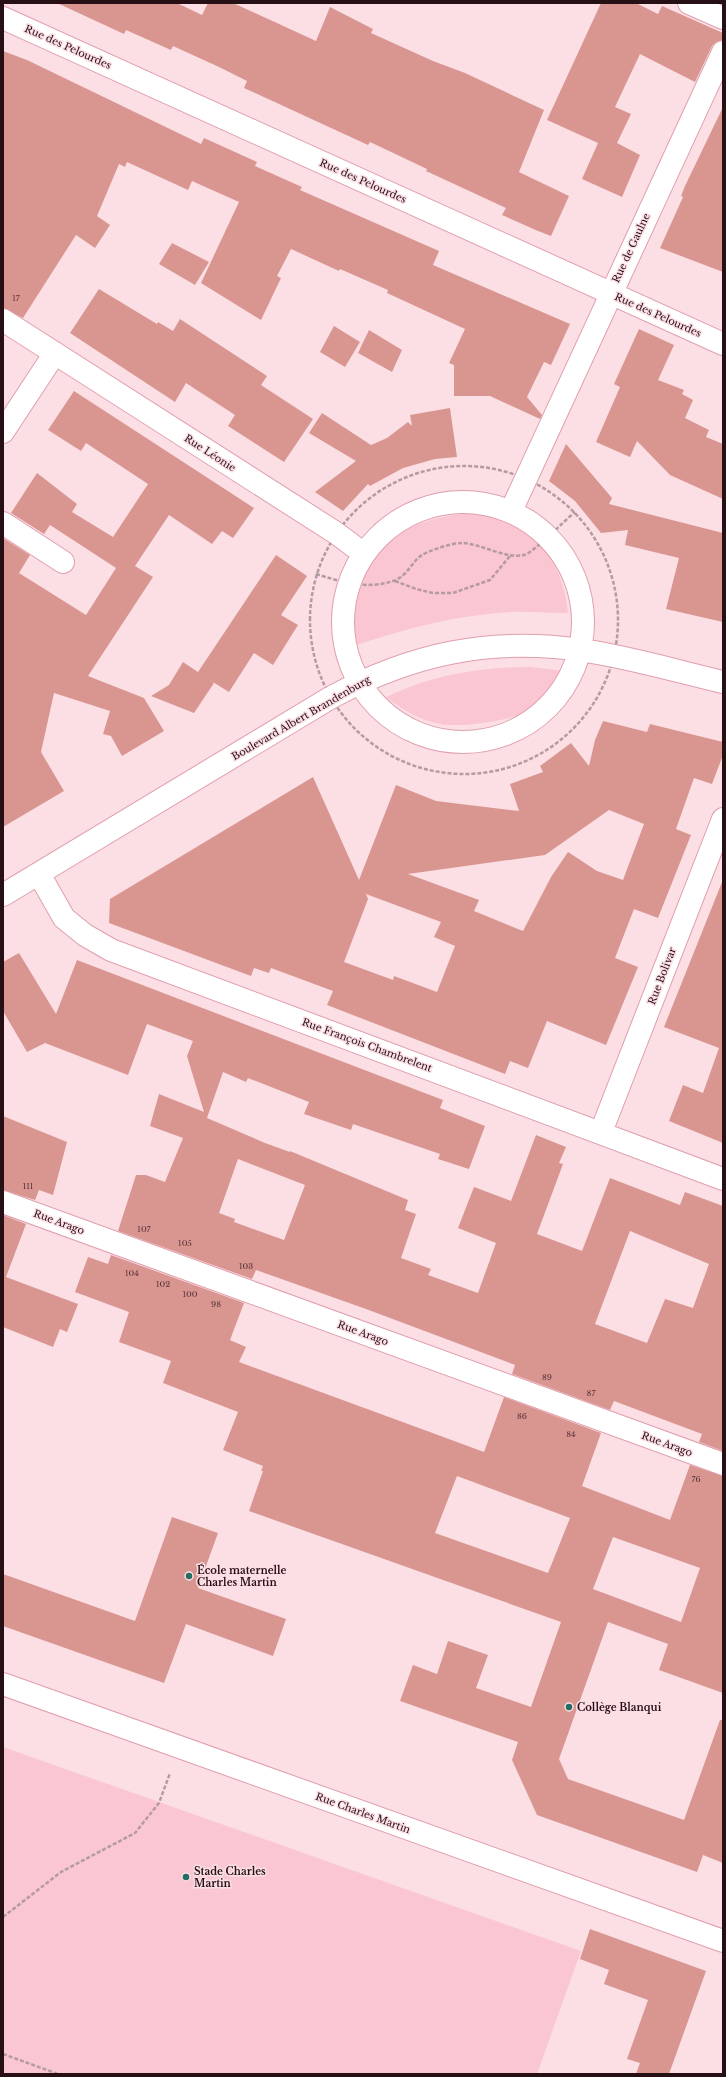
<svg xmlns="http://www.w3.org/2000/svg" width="726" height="2077" viewBox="0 0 726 2077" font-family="'Libre Baskerville',serif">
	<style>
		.green { fill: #fac6d1 }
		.building { fill: #d99691; fill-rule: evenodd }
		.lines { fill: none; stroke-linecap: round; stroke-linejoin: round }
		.minor-casing { stroke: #e09ead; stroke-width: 24 }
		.path { stroke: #b59aa0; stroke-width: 2.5; stroke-dasharray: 4 2; stroke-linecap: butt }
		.minor { stroke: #fff; stroke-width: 22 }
		.poi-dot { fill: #256d64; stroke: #fbdfe5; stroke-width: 1.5 }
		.labels { text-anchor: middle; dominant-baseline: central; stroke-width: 3; stroke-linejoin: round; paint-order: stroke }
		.number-label { font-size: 8px; fill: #543135 }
		.street-label { font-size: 10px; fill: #270f16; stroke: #fbdfe5 }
		.poi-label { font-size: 10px; font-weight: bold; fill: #270f16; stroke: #fbdfe5; text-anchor: start }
	</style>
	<rect width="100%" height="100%" fill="#fbdfe5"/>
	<path class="green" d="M479,512c8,1 18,0 25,3 38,17 61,58 64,98 -19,0 -39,-2 -58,-1 -54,3 -106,17 -156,34 0,-16 -2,-33 0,-49 1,-9 6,-18 9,-26 22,-45 72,-55 116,-59z
		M530,667l34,4c8,44 -94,58 -123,53 -21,-3 -39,-15 -55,-27 45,-22 94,-30 144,-30z
		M3,1747l578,204 -44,123h-534z"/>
	<path class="building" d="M57,3h120l25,12 6,-12h25l83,38 14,-34 43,22 -2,4 62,28 32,12 79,37 -25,62 50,24 -18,40 -13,-5 -36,-16 4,-7 -80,-37 1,-2 -57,-27 -2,3 -124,-57 3,-7 -28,-14 -46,-21 -2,4 -45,-20 -2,4z
		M601,3h35l22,11 4,-8 61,27v7l-7,2 -4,4 -17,36 -55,-28 -25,53 16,7 -14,29 23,12 -18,42 -40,-18 16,-36 -51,-23z
		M3,51l24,9 174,84 3,-6 53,24 -2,4 47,21 -2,3 139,61 -6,14 137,59 -19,41 -7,-3 -17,35 15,18 -2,4 -50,-23h-36v-31l-5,-2 16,-34 -78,-36 1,-3 -48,-21 -1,2 -48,-22 -14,27 4,2 -20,42 -60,-37 38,-81 -47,-21 -4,9 -61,-28 -2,5 -6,-3 -22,52 13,9 -15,23 -19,-13 -53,83 -20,-10z
		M723,107v165l-63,-24 23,-51 -2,-1 4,-10z
		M172,243l37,19 -14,23 -36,-21z
		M99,289l58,35 1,-2 15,9 7,-12 87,57 -6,9 52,34 -29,43 -56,-36 7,-11 -49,-32 -11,19 -105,-69z
		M334,326l26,16 -15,25 -25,-15z
		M639,329l35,16 -16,35 26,10 -2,4 11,6 -8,18 24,12 -3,7 17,7v55l-53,-24 -33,-34 -7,16 -34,-15 24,-55 -6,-3z
		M369,330l33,20 -10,22 -34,-19z
		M74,391l180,117 -21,30 -11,-7 -10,13 -43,-29 -34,51 18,11 -65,99 56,22 20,33 -42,25 -11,-20 -8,-2 7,-23 -56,-18 -13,59 23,39 -61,36v-289l27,17 -11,18 67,42 30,-47 -66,-43 -6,9 -33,-21 26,-40 40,31 -5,8 41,25 35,-53 -62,-41 -5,8 -33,-21z
		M450,408l7,49 -22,2 -32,9 -33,18 -2,-2 -25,27 -28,-19 41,-31 -47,-28 13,-20 49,32 16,-7 21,-16 4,4 -2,-11z
		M566,444l46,54 -3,6 114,29v89l-57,-13 13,-51 -54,-13 3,-15 -27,3 -26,-32 -26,-20z
		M276,555l31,21 -26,39 17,10 -25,40 -19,-12 -25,39 -21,-13 6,4 -20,30 -43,-17 18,-11 14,-23 15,10z
		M603,721l44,11 3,-8 73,18v13l-11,29 -18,-6 -18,51 15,6 -33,83 -24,-9 -19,49 23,9 -32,78 -59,-24 -19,47 -18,-7 -5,13 -178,-69 6,-14 -62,-23 -2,5 -15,-5 -3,8 -142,-53 1,-24 203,-122 46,103 37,-95 40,16 83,10 -9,-27 33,-12 -3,-6 31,-23 18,23 6,-26zM609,810l35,14 -21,56 -26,-9 -29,-19 -17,25 -28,54 -49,-20 5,-11 -71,-26 137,-19zM366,894l75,28 -7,15 21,9 -18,46 -43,-16 -1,4 -49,-18 24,-63z
		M722,882l1,1v260l-54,-22 14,-36 20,8 16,-45 -55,-21z
		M19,953l37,61 21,-54 366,140 -3,8 45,18 -16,43 -31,-10 2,-5 -87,-30 -2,6 -47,-16 5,-12 -61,-24 -2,4 -23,-10 -16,46 58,25 25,9v-1l118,49 -3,10 11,4 -15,44 30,11 -3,6 50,18 18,-50 -38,-15 16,-41 37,14 25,-66 30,12 -7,16 4,1 -26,70 45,17 28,-73 70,27 5,-13 38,14v245l-24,-9 3,-8 -88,-33 -4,9 -98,-36 3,-9 -149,-56 -110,-39 -4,9 -134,-48 18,-56h10l19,7 18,-44 -33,-12 9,-32 45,18 -17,-56 6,-15 -46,-17 -19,51 -83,-32 -18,9 -24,-41v-49zM238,1159l67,26 -21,55 -50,-18 1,-3 -16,-6zM630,1231l79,33 -16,44 -28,-9 -18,44 -52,-19z
		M3,1116l64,26 -14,53 -14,-5 -4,10 -32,-10z
		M3,1215l23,9 -20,53 72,27 -11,28 -7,-3 -7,18 -50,-20z
		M111,1255l133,48 -14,37 16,7 -7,15 199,73 46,17 20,-55 97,36 -19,53 88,34 20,-55 33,11v217l-64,-23 9,-26 -60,-22 -49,137 9,20 116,41 36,-100h3v143l-20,-8 -6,17 -160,-57 -25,-55 6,-18 -118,-41 13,-36 24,9 11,-33 40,14 -12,33 55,19 30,-85 -312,-111 14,-40h-2l2,-5 -40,-16 15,-38 -75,-29 8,-22 -52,-19 10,-30 -54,-20 13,-35 20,7zM457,1476l113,42 -22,55 -113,-40zM613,1537l87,31 -19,54 -88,-33z
		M172,1517l46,16 -20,55 88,31 -13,37 -87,-32 -22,59 -161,-57v-52l132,47z
		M590,1929l116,42 -37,103h-33l4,-11 -13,-4 21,-59 -44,-16 5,-14 -29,-11z"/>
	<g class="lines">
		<defs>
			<path id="minor" d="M689,3l34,15
				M3,18l720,326
				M3,320l333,213 28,21
				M3,432l52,-79
				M343 622a120 120 0 1 1 240 0a120 120 0 1 1-240 0Z
				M511,511l212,-459
				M3,523l60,39
				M39,874l25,44 21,17 26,15 612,229
				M3,895l327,-197c81,-44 159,-61 251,-48 48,7 95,21 142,32
				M601,1132l122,-313
				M3,1202l720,262
				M3,1684l720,257"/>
		</defs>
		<use href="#minor" class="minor-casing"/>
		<path class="path" d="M310 620a154 154 0 1 1 308 0a154 154 0 1 1-308 0Z
			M316,574c26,8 50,16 77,7 15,-5 19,-20 29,-26 9,-5 29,-12 40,-12 21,1 42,16 62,12 9,-2 41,-35 51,-43
			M395,581l21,8 17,4h20l37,-13 20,-24
			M3,1917l58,-45 74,-39 24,-30 11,-30
			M3,2054l55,20"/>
		<use href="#minor" class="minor"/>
	</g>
	<g class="poi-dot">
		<circle cx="189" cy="1576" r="4"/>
		<circle cx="569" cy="1707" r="4"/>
		<circle cx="186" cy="1877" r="4"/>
	</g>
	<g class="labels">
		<g class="number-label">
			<text x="16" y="298">17</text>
			<text x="28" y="1186">111</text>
			<text x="144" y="1229">107</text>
			<text x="185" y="1243">105</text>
			<text x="246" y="1266">103</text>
			<text x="132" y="1273">104</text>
			<text x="163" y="1284">102</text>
			<text x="190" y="1294">100</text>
			<text x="216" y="1304">98</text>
			<text x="547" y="1377">89</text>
			<text x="591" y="1393">87</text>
			<text x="522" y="1416">86</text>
			<text x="571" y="1434">84</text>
			<text x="696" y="1479">76</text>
		</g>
		<g class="street-label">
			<text transform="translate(68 47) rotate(24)">Rue des Pelourdes</text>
			<text transform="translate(363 181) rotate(24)">Rue des Pelourdes</text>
			<text transform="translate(631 248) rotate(-65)">Rue de Gaulne</text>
			<text transform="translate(658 315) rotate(24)">Rue des Pelourdes</text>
			<text transform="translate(210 453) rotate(33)">Rue Léonie</text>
			<text transform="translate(301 718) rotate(-30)">Boulevard Albert Brandenburg</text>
			<text transform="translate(662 976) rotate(-69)">Rue Bolivar</text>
			<text transform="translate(367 1045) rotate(20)">Rue François Chambrelent</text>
			<text transform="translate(59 1222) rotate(20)">Rue Arago</text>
			<text transform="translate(363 1333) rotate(20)">Rue Arago</text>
			<text transform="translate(667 1444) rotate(20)">Rue Arago</text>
			<text transform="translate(363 1813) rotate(20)">Rue Charles Martin</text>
		</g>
		<g class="poi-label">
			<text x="197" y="1570">École maternelle<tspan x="197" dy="12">Charles Martin</tspan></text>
			<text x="577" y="1707">Collège Blanqui</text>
			<text x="194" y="1871">Stade Charles<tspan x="194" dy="12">Martin</tspan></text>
		</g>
	</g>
	<rect width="726" height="2077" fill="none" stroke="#270f16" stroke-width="8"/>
</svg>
